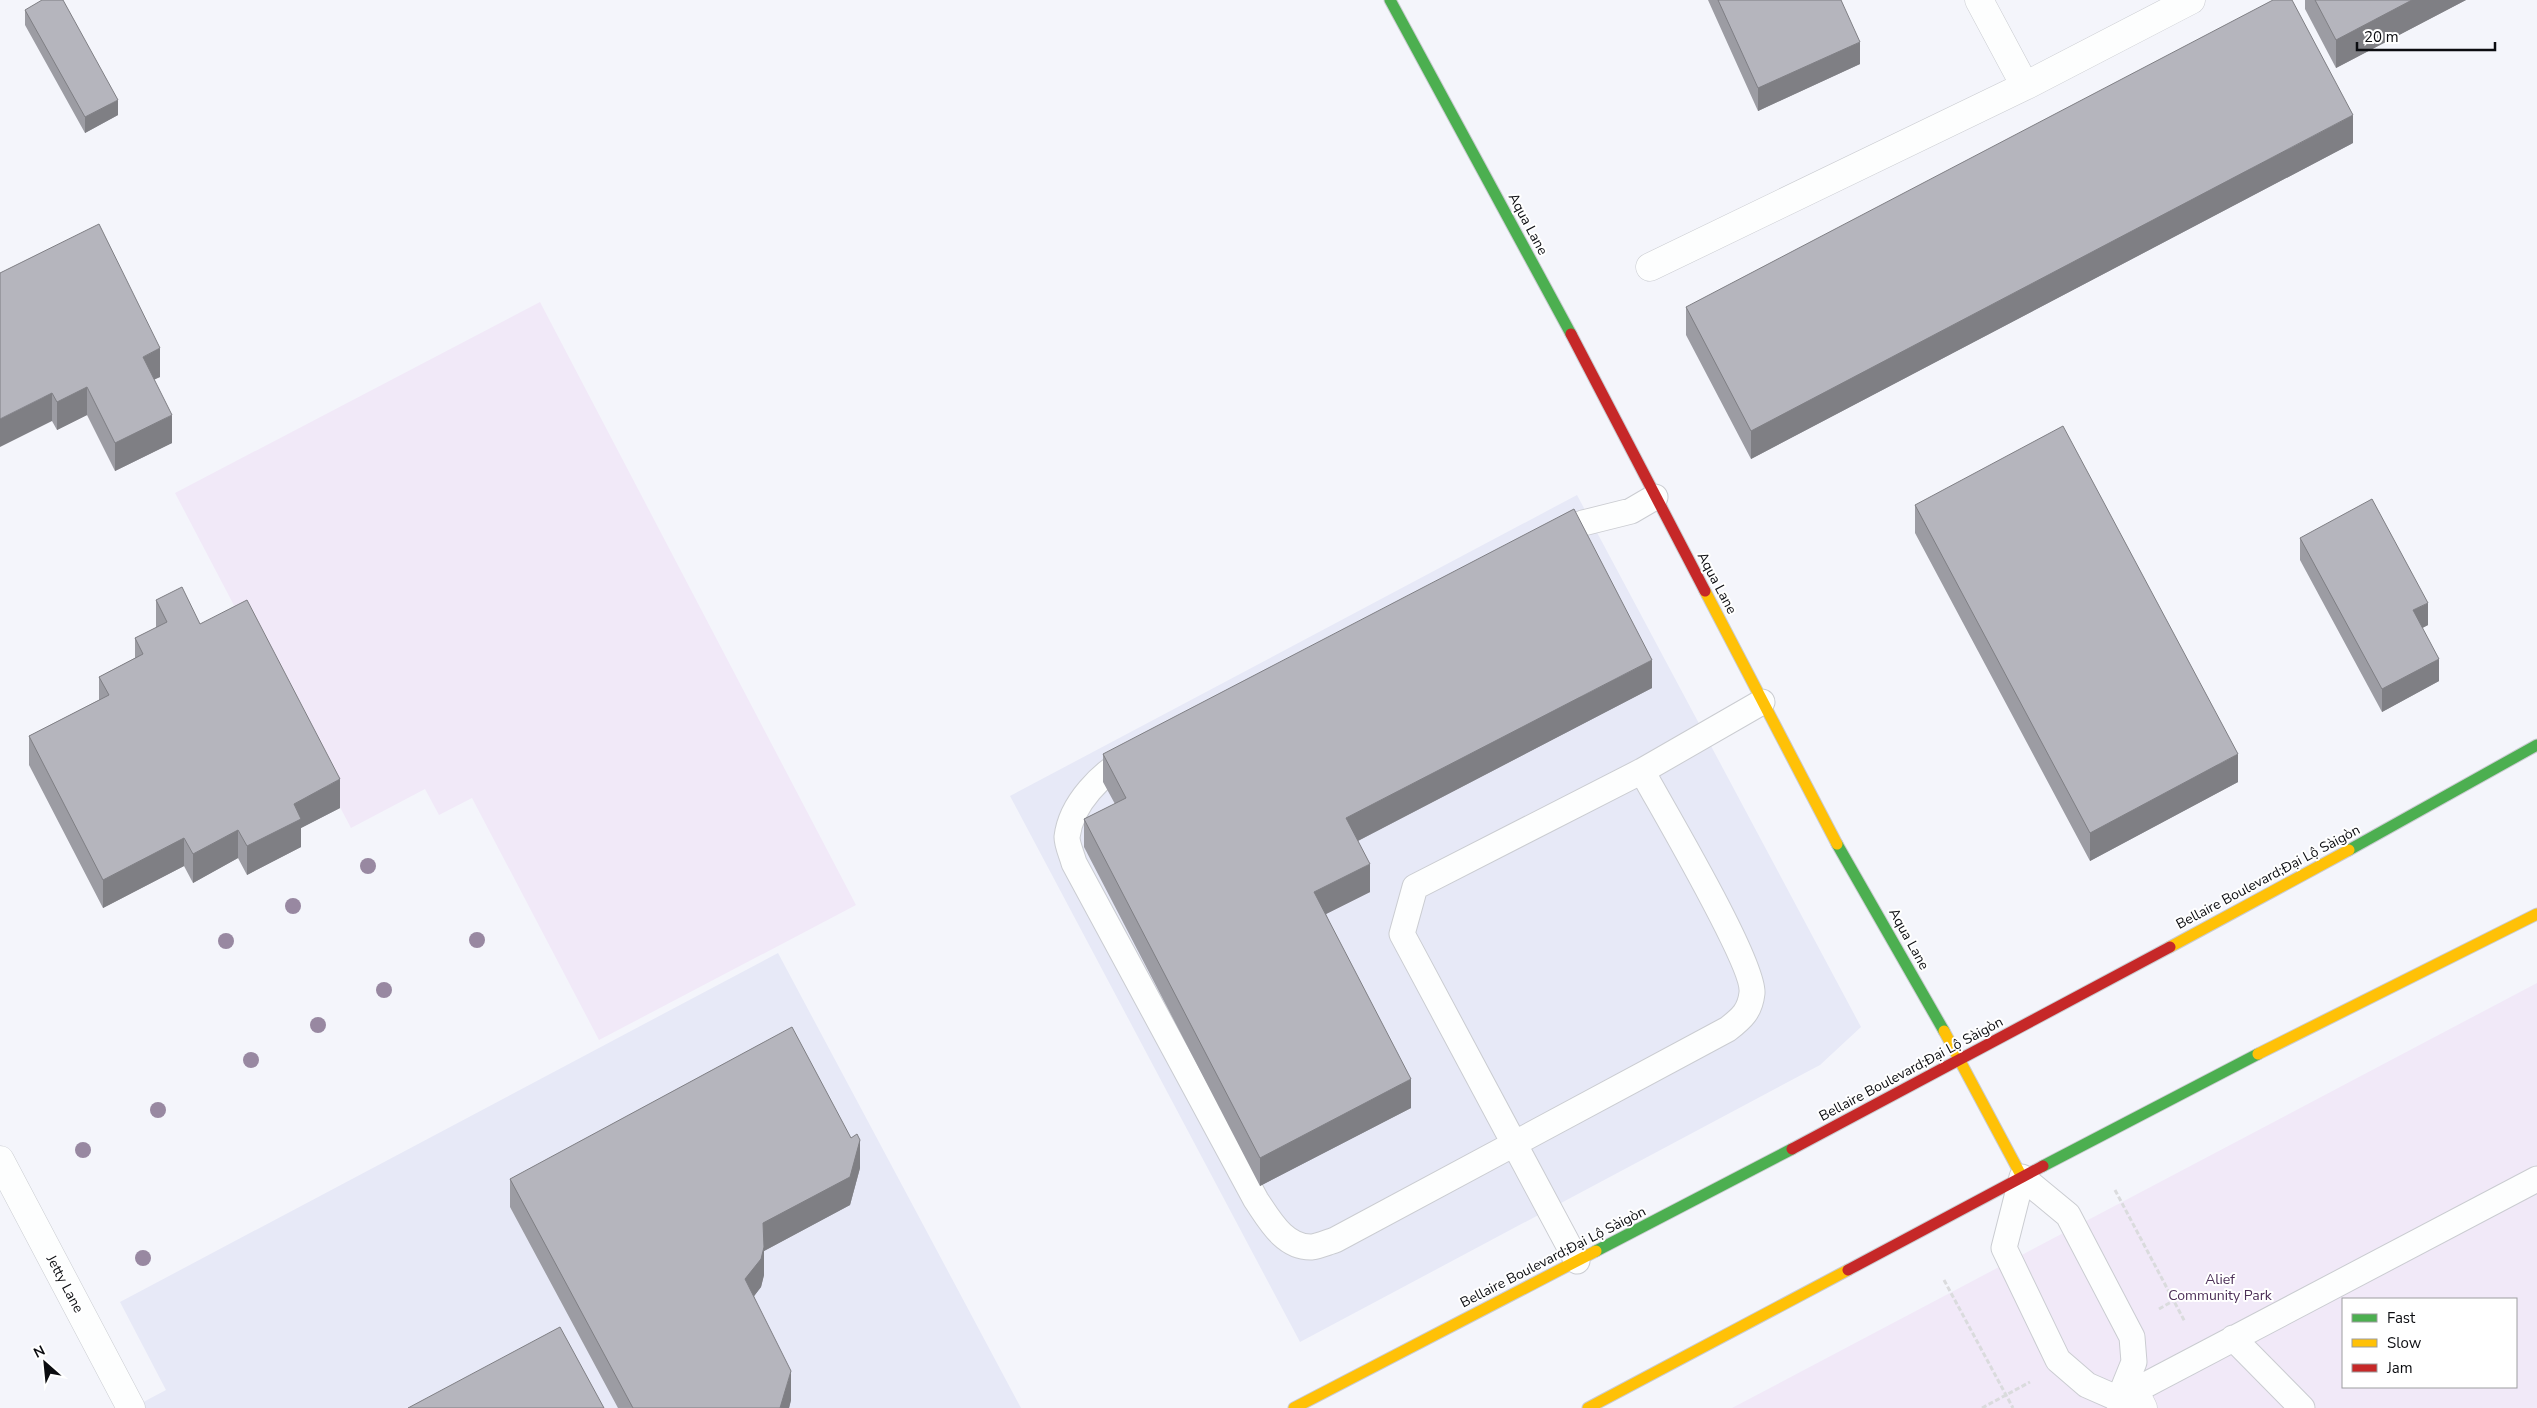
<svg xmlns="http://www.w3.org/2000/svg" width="2537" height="1408" viewBox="0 0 2537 1408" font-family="'Nunito Sans',sans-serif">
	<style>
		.built { fill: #e7e9f7 }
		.green { fill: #f1e9f8; fill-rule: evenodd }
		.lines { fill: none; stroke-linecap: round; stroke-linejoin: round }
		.lane-casing { stroke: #caccd1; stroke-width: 27 }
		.street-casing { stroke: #caccd1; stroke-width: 29 }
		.fast-casing { stroke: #caccd1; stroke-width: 13 }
		.slow-casing { stroke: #caccd1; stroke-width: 13 }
		.jam-casing { stroke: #caccd1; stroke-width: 13 }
		.path { stroke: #dadbdd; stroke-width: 3; stroke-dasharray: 5 2.5; stroke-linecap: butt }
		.lane { stroke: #fdfefe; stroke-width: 25 }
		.street { stroke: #fdfefe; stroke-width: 28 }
		.fast { stroke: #4caf50; stroke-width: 11 }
		.slow { stroke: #ffc107; stroke-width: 11 }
		.jam { stroke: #c62828; stroke-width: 11 }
		.tree { fill: #9888a1 }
		.wall { fill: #9c9ca3 }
		.shaded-wall { fill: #7f7f84 }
		.building { fill: #b5b5bd; stroke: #7f7f84 }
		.labels { text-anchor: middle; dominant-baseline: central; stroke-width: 4; stroke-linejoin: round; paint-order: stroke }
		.street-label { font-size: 14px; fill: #0b0c10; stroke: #fff }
		.park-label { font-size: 14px; fill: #4c2f58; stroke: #fff }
	</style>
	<rect width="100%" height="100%" fill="#f4f5fb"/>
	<path class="built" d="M1577,495l284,532 -41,38 -520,277 -290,-546z
		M778,953l243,455h-889l34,-18 -46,-88z"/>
	<path class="green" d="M540,302l316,603 -257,135 -127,-242 -33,17 -14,-26 -74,39 -176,-335z
		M2537,983v425h-805zM2343,1299h173v88h-173z"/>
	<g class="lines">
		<defs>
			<path id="lane" d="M1551,537l32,-14 48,-12 24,-14
				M1130,757c-28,16 -59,46 -63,80 0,8 5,18 7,26l182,337c13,19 28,48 56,47 7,-1 16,-5 23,-7l393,-211c14,-11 22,-18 24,-36 3,-29 -91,-187 -110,-222
				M2022,1177l46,38 64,122 2,25 -15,37 -32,-14 -29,-25 -54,-112z
				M1577,1261l-175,-327 13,-47 227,-116 120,-69
				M2233,1338l69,70
				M2117,1400l420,-221"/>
			<path id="street" d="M1979,0l46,86
				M1650,267l375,-181 166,-86
				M0,1160l131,248
				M2134,1390l9,18"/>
			<path id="fast" d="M1390,0l181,334
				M1837,844l107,187
				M2349,850l188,-105
				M2043,1166l215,-112
				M1596,1251l196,-102"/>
			<path id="slow" d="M1705,591l132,253
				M2170,947l179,-97
				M1944,1031l78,146
				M2258,1054l279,-140
				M1294,1408l302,-157
				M1588,1408l260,-138"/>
			<path id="jam" d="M1571,334l134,257
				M1792,1149l378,-202
				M1848,1270l195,-104"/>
		</defs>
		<use href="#lane" class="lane-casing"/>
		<use href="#street" class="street-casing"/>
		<use href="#fast" class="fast-casing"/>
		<use href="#slow" class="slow-casing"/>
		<use href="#jam" class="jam-casing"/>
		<path class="path" d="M2115,1190l70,132
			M1944,1280l69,128
			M2159,1309l14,-8
			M1982,1408l48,-26"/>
		<use href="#lane" class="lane"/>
		<use href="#street" class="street"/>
		<use href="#fast" class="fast"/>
		<use href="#slow" class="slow"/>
		<use href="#jam" class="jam"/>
	</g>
	<g class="tree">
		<circle cx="368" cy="866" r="8"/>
		<circle cx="293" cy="906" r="8"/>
		<circle cx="477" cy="940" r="8"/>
		<circle cx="226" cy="941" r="8"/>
		<circle cx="384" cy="990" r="8"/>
		<circle cx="318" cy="1025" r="8"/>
		<circle cx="251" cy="1060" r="8"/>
		<circle cx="158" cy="1110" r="8"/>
		<circle cx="83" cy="1150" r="8"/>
		<circle cx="143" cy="1258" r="8"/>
	</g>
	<path class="wall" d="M1708,0h133l19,64 -102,47z
		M2305,0h161l-130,68 -31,-59z
		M25,10l93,105 -33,18 -60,-108z
		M2353,143l-602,316 -65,-124v-28z
		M0,273l160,104 -6,2 18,64 -57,28 -28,-56 -30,15 -5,-9z
		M1915,505l323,277 -148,79 -175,-328z
		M2300,538l128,87 -6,3 17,53 -57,31 -82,-152z
		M156,600l44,24 140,184 -39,20v19l-54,28 -9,-17 -45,25 -9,-17 -81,42 -74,-143v-29l70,-36v-23l36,-19v-20l21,-10z
		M1652,688l-294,153 12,51 -44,22 85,194 -151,78 -176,-339v-28l31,-15 -12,-22v-28z
		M860,1168l-10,37 -86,46v24l-3,12 -7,9 37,104 -2,8h-171l-108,-201v-28z"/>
	<path class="shaded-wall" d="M2412,0h54l-130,68v-28z
		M1860,42v22l-102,47v-23z
		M118,100v15l-33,18v-16z
		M2353,115v28l-602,316v-28z
		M160,348v29l-17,8v-28z
		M87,387v28l-30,15v-28z
		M52,393v28l-52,26v-28z
		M172,415v28l-57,28v-28z
		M2428,603v22l-15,8v-23z
		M2439,659v22l-57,31v-23z
		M1652,660v28l-306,159v-29z
		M2238,754v28l-148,79v-28z
		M340,779v29l-39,20v19l-54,28v-29l47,-42z
		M238,830v28l-45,25v-29z
		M184,838v28l-81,42v-28z
		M1370,864v28l-56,28v-28z
		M1411,1079v29l-151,78v-28z
		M860,1140v28l-10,37 -86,46v24l-3,12 -16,21v-29l18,-56z
		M791,1371v29l-2,8h-9z"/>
	<path class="building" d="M42,0h21l55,100 -33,17 -60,-107z
		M1718,0h123l19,42 -102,46z
		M2273,0h19l61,115 -602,316 -65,-124z
		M2315,0h97l-76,40z
		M99,224l61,124 -17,9 29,58 -57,28 -28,-56 -30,15 -5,-9 -52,26v-146z
		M2063,426l175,328 -148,79 -175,-328z
		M2372,499l56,104 -15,7 26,49 -57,30 -82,-151z
		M1574,509l78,151 -306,158 24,46 -56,28 97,187 -151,79 -176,-339 42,-21 -23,-44z
		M182,587l18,37 47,-24 93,179 -46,25 7,15 -54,27 -9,-16 -45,24 -9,-16 -81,42 -74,-144 80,-41 -10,-18 44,-23 -8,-16 32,-16 -11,-22z
		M792,1027l59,111 6,-4 3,6 -10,37 -87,46 1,24 -3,12 -16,20 46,92 -11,37h-147l-123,-229z
		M560,1327l44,81h-196z"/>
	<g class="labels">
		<g class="street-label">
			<text transform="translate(1528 224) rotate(62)">Aqua Lane</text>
			<text transform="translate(1717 583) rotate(62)">Aqua Lane</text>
			<text transform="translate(2268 877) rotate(-28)">Bellaire Boulevard;Đại Lộ Sàigòn</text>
			<text transform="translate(1909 939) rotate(61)">Aqua Lane</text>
			<text transform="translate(1911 1069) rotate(-28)">Bellaire Boulevard;Đại Lộ Sàigòn</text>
			<text transform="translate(1553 1257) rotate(-27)">Bellaire Boulevard;Đại Lộ Sàigòn</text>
			<text transform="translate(65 1284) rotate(62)">Jetty Lane</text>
		</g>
		<g class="park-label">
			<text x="2220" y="1279">Alief<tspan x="2220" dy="16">Community Park</tspan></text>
		</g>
	</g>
	<rect x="2342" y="1298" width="175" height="90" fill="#ffffff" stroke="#9d9e9f"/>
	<rect x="2352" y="1314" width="25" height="8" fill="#4caf50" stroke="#9d9e9f"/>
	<text x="2387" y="1323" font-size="15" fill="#0b0c10">Fast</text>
	<rect x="2352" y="1339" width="25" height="8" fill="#ffc107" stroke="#9d9e9f"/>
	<text x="2387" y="1348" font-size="15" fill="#0b0c10">Slow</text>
	<rect x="2352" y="1364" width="25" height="8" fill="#c62828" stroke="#9d9e9f"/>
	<text x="2387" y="1373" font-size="15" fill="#0b0c10">Jam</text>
	<g transform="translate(45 1363) rotate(333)" stroke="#ffffff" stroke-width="4" paint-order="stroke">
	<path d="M0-4L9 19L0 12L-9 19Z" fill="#0b0c10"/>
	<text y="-8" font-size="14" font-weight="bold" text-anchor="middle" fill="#0b0c10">N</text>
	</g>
	<path d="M2357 42v8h138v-8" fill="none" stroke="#0b0c10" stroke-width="2.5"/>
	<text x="2364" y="42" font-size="15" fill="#0b0c10" stroke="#ffffff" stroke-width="4" paint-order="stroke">20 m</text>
</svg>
